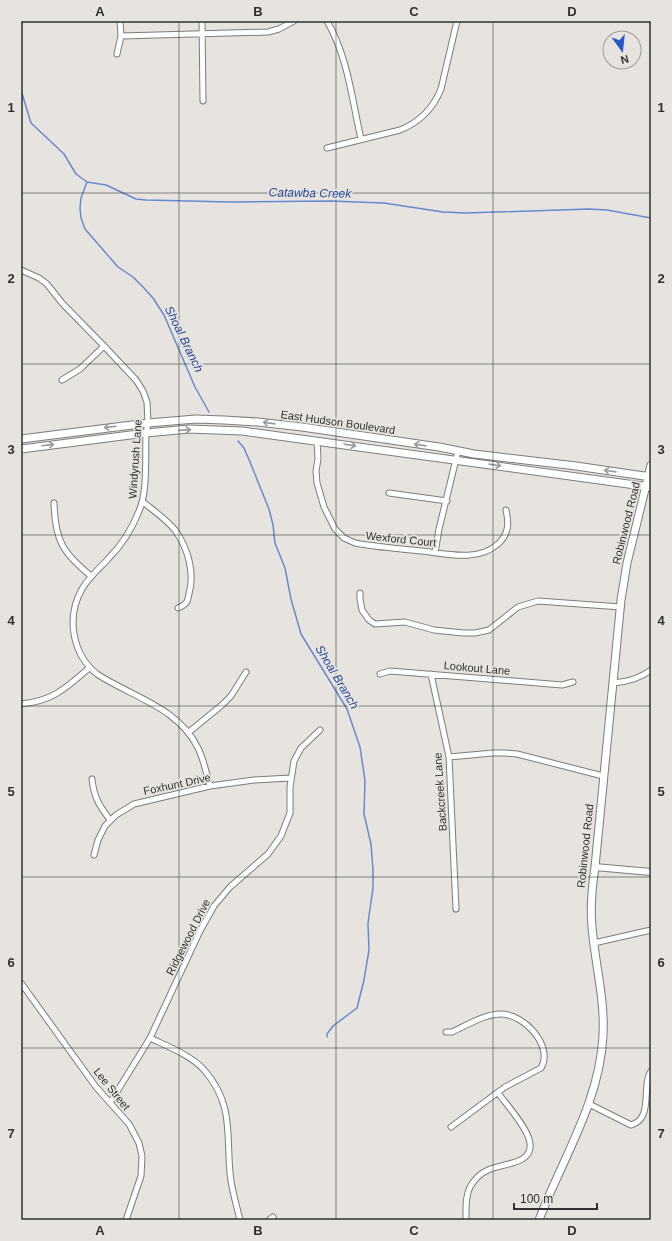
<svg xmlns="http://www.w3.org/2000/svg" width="672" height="1241" viewBox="0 0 672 1241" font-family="Arial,sans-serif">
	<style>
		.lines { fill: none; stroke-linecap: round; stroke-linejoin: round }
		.stream { stroke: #668acf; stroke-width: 1.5 }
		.minor-casing { stroke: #7e7c78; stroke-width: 7 }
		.tertiary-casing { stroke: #7e7c78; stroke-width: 8 }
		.secondary-casing { stroke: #7e7c78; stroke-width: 9 }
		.minor { stroke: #fff; stroke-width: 5 }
		.tertiary { stroke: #fff; stroke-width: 6 }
		.secondary { stroke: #fff; stroke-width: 7 }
		.oneway { stroke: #989896 }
		.grid { fill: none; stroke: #31302e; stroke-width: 1; stroke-opacity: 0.55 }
		.labels { text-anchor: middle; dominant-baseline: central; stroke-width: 3.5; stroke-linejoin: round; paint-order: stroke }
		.street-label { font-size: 11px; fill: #31302e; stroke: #e7e4e0 }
		.water-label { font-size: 12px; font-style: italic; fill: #1f4699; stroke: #e7e4e0 }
		.neatline { fill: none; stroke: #31302e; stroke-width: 1.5 }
		.grid-label { font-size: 13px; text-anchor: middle; font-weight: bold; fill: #31302e }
	</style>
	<rect width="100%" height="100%" fill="#e7e4e0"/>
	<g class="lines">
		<path class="stream" d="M21,90l10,33 33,31 12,20 11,8 19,3 30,14 10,1 84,2 100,-1 54,2 59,9 23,1 123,-4 18,1 44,8
			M87,182l-6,16 -1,10 1,10 4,11 33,38 15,10 10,10 10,11 11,17 31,72 14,25
			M238,441l6,7 6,14 19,47 4,16 2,18 10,25 6,31 10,35 46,75 13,38 5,34 -1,33 7,30 2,26v18l-5,35 1,27 -5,30 -7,28 -24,18 -6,8v3"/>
		<defs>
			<path id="minor" d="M202,21l1,80
				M327,21c21,36 25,79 34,118
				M121,36l147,-4 11,-3 15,-8
				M117,54l4,-18 -1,-15
				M327,148l73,-18c20,-8 33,-21 41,-41l16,-68
				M21,270l18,8 8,6 15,19 42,43 32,34 7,11 4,11 1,21 -2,10c-1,23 2,58 -7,78 -7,18 -17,34 -31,48 -9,10 -19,18 -26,30 -16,28 -10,65 15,85 35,23 81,33 101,74 6,12 8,25 12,38
				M62,380l18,-11 24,-23
				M317,441l1,18 -2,12 1,12 7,24 11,22 9,9 11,5c22,4 45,6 67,8 25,3 56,11 76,-7 11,-10 11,-21 8,-34
				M389,493l58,8
				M143,502c11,9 23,17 32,28 13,18 20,43 14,64 -1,4 -1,7 -3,9 -2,2 -5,4 -8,5
				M54,503c1,38 9,50 37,73
				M435,553l4,-24 19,-78
				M360,593v6l2,11 7,10 6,4 30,-2 29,8 29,3h12l14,-3 29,-23 20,-6 83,6
				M380,674l10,-3 172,14 11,-3
				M431,674l18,83 7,152
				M613,683c14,-1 26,-4 38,-13
				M21,704c32,-3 45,-16 68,-36
				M189,732l33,-27 9,-9 15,-24
				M449,757l44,-4h12l12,1 86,22
				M92,779c2,19 7,26 18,41
				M94,855l4,-15 7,-14 11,-11 18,-11 76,-18 44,-6 37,-2
				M594,943l57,-13
				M21,983l75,104 33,37 10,19 3,13 -1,20 -15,44
				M446,1032h6c15,-7 33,-18 49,-18 23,0 53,32 40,54l-36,19 -54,40
				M150,1038c17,8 43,18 55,33 31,36 20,69 26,110 2,13 6,26 9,39
				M110,1103l40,-65 50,-107 14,-25 16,-19 38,-33 13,-18 9,-23v-26l4,-26 7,-13 19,-18
				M589,1104l42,21c23,-6 10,-39 20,-54
				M269,1220l4,-3
				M466,1220c0,-11 -1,-23 4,-33 4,-7 11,-14 18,-17 14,-7 49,-5 41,-31 -4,-14 -22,-34 -31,-46"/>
			<path id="tertiary" d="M595,867l56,5"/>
			<path id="secondary" d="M21,439l127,-16 48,-4 28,1 34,2 44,5 137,20 35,7 102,12 75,11
				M21,449l125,-16 43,-4 53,2 408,56
				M539,1220c23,-61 61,-118 64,-185 2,-36 -8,-71 -11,-108 -2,-20 0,-40 3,-60l26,-267 6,-37 24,-98"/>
		</defs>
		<use href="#minor" class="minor-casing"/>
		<use href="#tertiary" class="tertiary-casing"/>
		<use href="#secondary" class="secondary-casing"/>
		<use href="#minor" class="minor"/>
		<use href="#tertiary" class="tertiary"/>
		<use href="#secondary" class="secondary"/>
	</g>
	<defs><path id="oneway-shaft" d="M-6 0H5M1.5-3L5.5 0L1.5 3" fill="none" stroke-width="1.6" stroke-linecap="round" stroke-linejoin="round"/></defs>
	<g class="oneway">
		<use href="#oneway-shaft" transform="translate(269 423) rotate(-172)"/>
		<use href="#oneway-shaft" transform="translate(110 427) rotate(173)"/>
		<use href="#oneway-shaft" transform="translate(185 430) rotate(-4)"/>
		<use href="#oneway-shaft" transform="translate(48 445) rotate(-7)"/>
		<use href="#oneway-shaft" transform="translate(350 445) rotate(8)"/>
		<use href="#oneway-shaft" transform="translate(420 445) rotate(-172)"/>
		<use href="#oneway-shaft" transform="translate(495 465) rotate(8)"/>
		<use href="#oneway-shaft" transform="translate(610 471) rotate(-172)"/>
	</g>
	<path class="grid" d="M179,21v1199M336,21v1199M493,21v1199M21,193h630M21,364h630M21,535h630M21,706h630M21,877h630M21,1048h630"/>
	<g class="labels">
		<g class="street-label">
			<text transform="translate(338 422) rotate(8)">East Hudson Boulevard</text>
			<text transform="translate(135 459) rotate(-86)">Windyrush Lane</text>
			<text transform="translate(626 523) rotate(-76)">Robinwood Road</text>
			<text transform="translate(401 539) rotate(6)">Wexford Court</text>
			<text transform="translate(477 668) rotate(5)">Lookout Lane</text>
			<text transform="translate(177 784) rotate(-12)">Foxhunt Drive</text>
			<text transform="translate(440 792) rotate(-94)">Backcreek Lane</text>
			<text transform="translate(585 846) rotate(-84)">Robinwood Road</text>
			<text transform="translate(188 937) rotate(-63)">Ridgewood Drive</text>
			<text transform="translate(112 1089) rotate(51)">Lee Street</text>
		</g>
		<g class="water-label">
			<text transform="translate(310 193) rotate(1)">Catawba Creek</text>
			<text transform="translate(184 339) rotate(64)">Shoal Branch</text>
			<text transform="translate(337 677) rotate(59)">Shoal Branch</text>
		</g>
	</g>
	<rect width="672" height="1241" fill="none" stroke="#e7e4e0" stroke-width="44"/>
	<g transform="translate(622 50) rotate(165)"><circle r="19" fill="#e7e4e0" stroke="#9e9c99"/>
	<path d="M0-3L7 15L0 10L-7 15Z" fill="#275ac8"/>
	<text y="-6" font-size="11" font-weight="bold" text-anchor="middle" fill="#31302e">N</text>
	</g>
	<path d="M514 1203v6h83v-6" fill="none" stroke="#31302e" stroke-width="2"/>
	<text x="520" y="1203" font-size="12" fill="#31302e" stroke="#e7e4e0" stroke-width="3" paint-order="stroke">100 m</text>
	<rect x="22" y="22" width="628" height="1197" class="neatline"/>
	<g class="grid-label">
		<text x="100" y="16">A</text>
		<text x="258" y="16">B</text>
		<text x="414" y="16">C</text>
		<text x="572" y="16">D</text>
		<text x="11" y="112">1</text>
		<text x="661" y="112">1</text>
		<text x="11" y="283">2</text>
		<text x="661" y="283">2</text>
		<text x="11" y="454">3</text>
		<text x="661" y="454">3</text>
		<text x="11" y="625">4</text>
		<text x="661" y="625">4</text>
		<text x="11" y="796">5</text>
		<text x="661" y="796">5</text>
		<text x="11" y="967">6</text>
		<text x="661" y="967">6</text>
		<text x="11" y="1138">7</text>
		<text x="661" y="1138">7</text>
		<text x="100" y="1235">A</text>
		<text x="258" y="1235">B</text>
		<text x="414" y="1235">C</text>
		<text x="572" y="1235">D</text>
	</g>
</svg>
